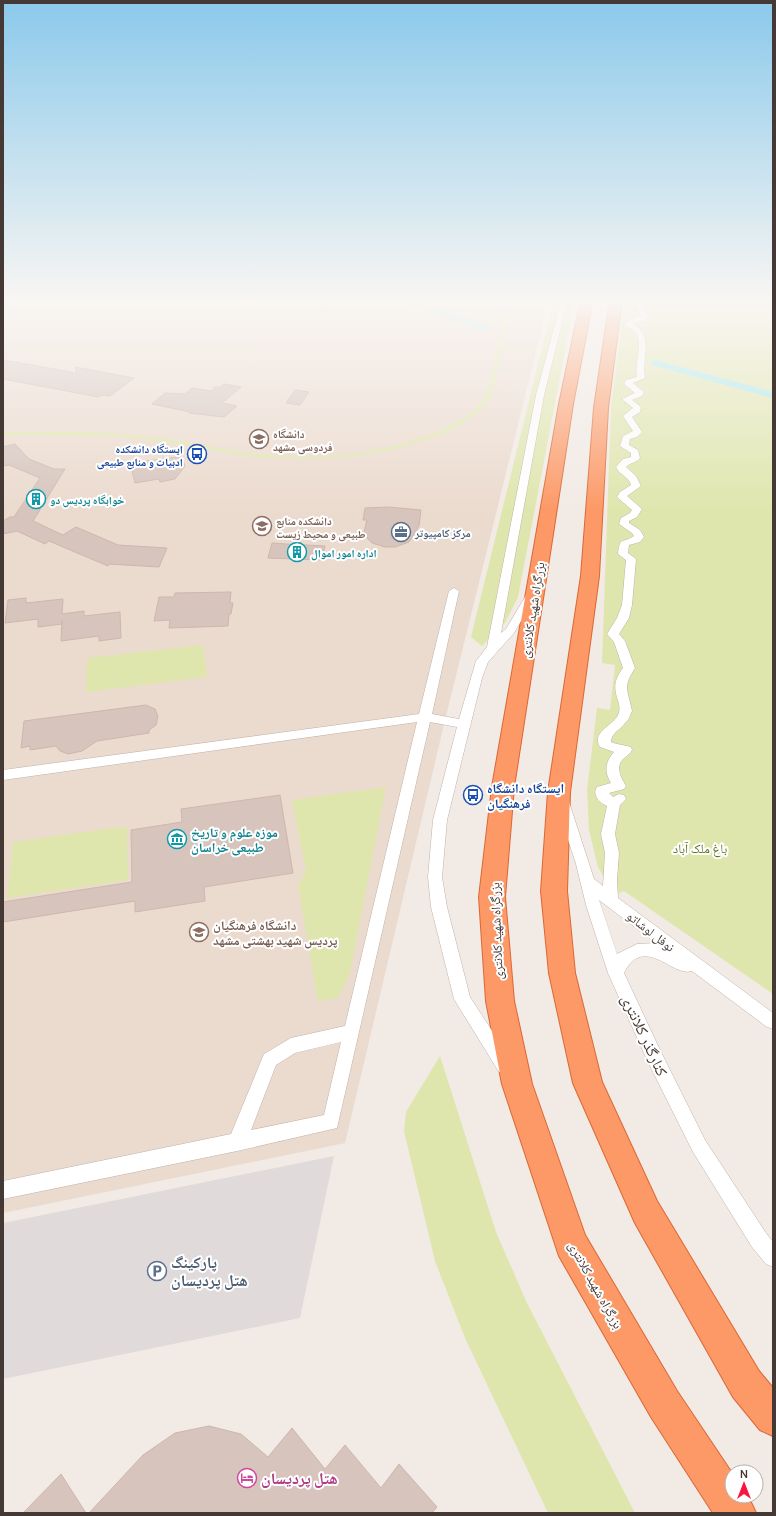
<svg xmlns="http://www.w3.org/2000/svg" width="776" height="1516" viewBox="0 0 776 1516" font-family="Manrope,'Noto Naskh Arabic',sans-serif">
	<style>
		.education { fill: #ebdace }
		.green { fill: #dfe6ad }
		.parking { fill: #e0dbda }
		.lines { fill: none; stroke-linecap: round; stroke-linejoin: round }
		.canal { fill: #a1e8ef; fill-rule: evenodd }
		.building { fill: #d6c4bd; stroke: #ceb7ad }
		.street-casing { stroke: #c0b2aa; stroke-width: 1 }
		.highway-casing { stroke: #db6835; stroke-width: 2 }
		.street { fill: #fff; fill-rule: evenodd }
		.highway { fill: #fc9966; fill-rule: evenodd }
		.labels { text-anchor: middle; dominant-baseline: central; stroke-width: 4; stroke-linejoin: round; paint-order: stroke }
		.far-education-label { font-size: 11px; font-weight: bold; fill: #785e54; stroke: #fff; text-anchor: start }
		.far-transit-label { font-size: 11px; font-weight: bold; fill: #164399; stroke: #fff; text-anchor: end }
		.far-culture-label { font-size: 11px; font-weight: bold; fill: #0d838f; stroke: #fff; text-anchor: start }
		.far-service-label { font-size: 11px; font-weight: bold; fill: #4e5e75; stroke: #fff; text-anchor: start }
		.street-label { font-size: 13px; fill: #443934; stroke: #fff }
		.transit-label { font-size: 13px; font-weight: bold; fill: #164399; stroke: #fff; text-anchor: start }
		.culture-label { font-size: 13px; font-weight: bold; fill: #0d838f; stroke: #fff; text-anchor: start }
		.park-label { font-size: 13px; fill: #5e7529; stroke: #fff }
		.education-label { font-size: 13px; font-weight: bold; fill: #785e54; stroke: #fff; text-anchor: start }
		.near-street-label { font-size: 16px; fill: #443934; stroke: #fff }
		.near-service-label { font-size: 16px; font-weight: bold; fill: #4e5e75; stroke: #fff; text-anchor: start }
		.near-hotel-label { font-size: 16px; font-weight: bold; fill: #b23c85; stroke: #fff; text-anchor: start }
	</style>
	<rect width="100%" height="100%" fill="#f2eae5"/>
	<path class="education" d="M3,299h546l-104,421 -100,423 -342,70z"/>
	<path class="green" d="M554,299h21l-57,298 -13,26 -23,23 -11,-9z
		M625,299h148v695l-149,-103 -10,4 -16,-28 -9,-37 -2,-40 10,-82 13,2 5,-45 -13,-2 9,-255z
		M510,304l4,2 -21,83 -2,9 -13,14 -16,12 -16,9 -53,17 -45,7 -45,2 -42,-1 -80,-14 -68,-8 -110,-1v-3c40,0 81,-1 121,2 45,3 88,14 132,20 55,7 122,1 173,-19 19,-7 40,-17 53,-34 9,-12 10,-32 13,-47 4,-15 8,-31 12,-47z
		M203,645l4,32 -121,15 1,-34z
		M386,787l-36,186 -12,25 -20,3 -20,-115 8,-15 -14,-71z
		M127,826l1,54 -121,18 6,-56z
		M440,1056l56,176 31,71 108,210h-87l-83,-175 -30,-77 -31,-130 2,-19z"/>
	<path class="parking" d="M334,1156l-34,162 -297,61v-156z"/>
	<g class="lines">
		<path class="canal" d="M393,299h11l86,27 1,2 -1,2h-6l-90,-29z
			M655,360l118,32v6l-121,-33 -2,-2 2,-2z"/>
	</g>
	<path class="building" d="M318,299l24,3 -11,11 -24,-3z
		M3,360l74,13 -2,-6 59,11 -24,18 -9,-1 -3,2 -95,-18z
		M224,384l17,3 -19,16 15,3 -13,11 -35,-4 1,-1 -38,-8 13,-11 20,1 7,-6 20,3 3,-4h5z
		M295,390l14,2 -9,13 -14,-2z
		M15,444l14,15 25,10h11l-32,52 30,14 13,-8 42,18 49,3 -8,19 -50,-3 -1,2 -59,-25 -4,3 -28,-13 -14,3v-13l7,-4h4l26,-39 -31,-13 -6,1v-19z
		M177,457l5,1 3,8 -10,13 -15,3 -1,-3 -24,4 -4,-16 7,-1 1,-4z
		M388,507l33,3 -2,16 -10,16 -14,5h-10l-13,-4 -6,-6 -2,-5 3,-12h-4l2,-12z
		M272,543l14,1 39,2 -3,14 -54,-2z
		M231,592l-1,11h3l-2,11h-2l-1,12 -59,2 1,-8 -16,1 5,-24h15l1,-4z
		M26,598v5l37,-4 -1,15 22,-3v5l36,-4 1,26 -22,3v-5l-38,5 1,-21v4l-24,3v-8l-33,4 3,-23z
		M146,705l9,4 3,7 -2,9 -7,5v3l-52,8 -15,10 -14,3 -8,-3 -4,-5 -26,4v-4l-9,2 3,-27z
		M280,795l13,78 -89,14 1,14 -70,11v-11l-132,21v-20l129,-20 -1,-52 51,-8 -1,-13z
		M209,1426l32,8 27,23 24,-29 33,41 20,-24 36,43 18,-24 38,43 -5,6h-343l54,-58 32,-22z
		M61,1474l25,39h-63z"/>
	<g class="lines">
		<defs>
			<path id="street" d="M562,299h6l-24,96 -43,238 5,-4 22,-37h8l1,2 -23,39 -26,29 -6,16 -35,142 -5,57 5,30 23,90 41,63 3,6 -3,6 -6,2 -6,-2 -45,-73 -23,-92 -3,-30 5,-57 24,-93 -27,-5 -93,406 -100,23 -234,48v-18l228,-47 33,-80 27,-16 54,-12 72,-304 -414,58v-10l416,-56 30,-123 5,-3 5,3 -27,123 27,5 17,-58 11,-14 49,-252zM341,1042l-17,73 -73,15 25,-65 19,-12z
				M636,299h6l-1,3 8,14 -5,5 -11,3c22,13 8,34 12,54l-12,5 11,9 -2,4 -10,4 9,7 -1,5 -8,5 10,15 -5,5 -7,2 -1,6 9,5 2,8c-3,5 -10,4 -14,9l10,9 5,10 -14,10 15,13 -5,8 -8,4v2l11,7 4,7 -4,5 -11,3 -1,8 8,6 -4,46 -3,13 -10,16 6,7 10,27c-13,20 -7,22 -3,43 -2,4 -3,9 -7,12 -5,7 -14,10 -14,19l2,1 18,4 1,3c-2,4 -6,6 -9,9 -8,8 -2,19 3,27l-2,3 -15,4 4,4 6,-3 5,1 2,4 -6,6 -5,29 4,19 -2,27 1,18 155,115v16l-6,-2 -75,-56c-19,7 -48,-38 -68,2l36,77 45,90 61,93 7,9v25l-7,-3 -14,-17 -59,-95 -45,-90 -40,-89 -22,-68 -10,-41 -19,-58 2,-4 5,-1 5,1 25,77 9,7 2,-33 -4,-19 6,-28c-8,-4 -15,-11 -10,-19l14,-4c-7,-11 -6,-21 3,-31l-14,-5c-9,-15 13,-21 18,-32 7,-14 -13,-24 5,-47l-9,-26 -7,-8 10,-16 5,-13 4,-45 -8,-6c2,-18 4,-10 16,-18l-2,-3 -13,-9 2,-6 9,-5 2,-3 -15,-13 3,-5 11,-7c-2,-9 -12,-10 -15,-18l7,-8 8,-2v-4l-11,-7 3,-10 10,-5 -10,-15 10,-8 -11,-9 13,-6 -11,-9 2,-4 11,-3c-3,-13 6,-31 0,-43 -3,-5 -9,-6 -13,-10l3,-3 14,-5 -6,-14zM599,900l57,43 -19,1 -20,10z"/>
			<path id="highway" d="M581,299h12l-20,105 -59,383 -9,110 9,104 18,83 53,151 92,156 55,82v23h16l8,17h-43l-62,-96 -92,-161 -57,-172 -16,-83 -7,-104 13,-110 67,-383z
				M610,299h12l-14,109 -9,168 -29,216 -3,99 8,82 27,109 55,119 102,170 14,17v48l-13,-6 -27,-33 -98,-174 -62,-140 -24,-110 -8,-82 7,-99 33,-216 13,-168z"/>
		</defs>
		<use href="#street" class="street-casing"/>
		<use href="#highway" class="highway-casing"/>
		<use href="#street" class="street"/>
		<use href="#highway" class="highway"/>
	</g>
	<linearGradient id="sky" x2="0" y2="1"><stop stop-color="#8bc9eb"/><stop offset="0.59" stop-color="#f9f6f3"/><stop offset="1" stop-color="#f9f6f3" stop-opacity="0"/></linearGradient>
	<rect width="776" height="511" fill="url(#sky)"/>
	<defs>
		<symbol id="university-ring" viewBox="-11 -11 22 22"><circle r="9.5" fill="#fff" stroke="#8d6e63" stroke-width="1.5"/><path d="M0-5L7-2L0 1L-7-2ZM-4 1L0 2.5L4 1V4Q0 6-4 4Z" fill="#8d6e63"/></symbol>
		<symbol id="bus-ring" viewBox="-11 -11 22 22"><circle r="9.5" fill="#fff" stroke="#1a4fb4" stroke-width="1.5"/><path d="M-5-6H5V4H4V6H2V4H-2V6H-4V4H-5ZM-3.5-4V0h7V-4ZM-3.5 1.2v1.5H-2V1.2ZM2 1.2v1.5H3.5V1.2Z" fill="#1a4fb4"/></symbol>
		<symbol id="building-ring" viewBox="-11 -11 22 22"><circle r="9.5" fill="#fff" stroke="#0f9aa8" stroke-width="1.5"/><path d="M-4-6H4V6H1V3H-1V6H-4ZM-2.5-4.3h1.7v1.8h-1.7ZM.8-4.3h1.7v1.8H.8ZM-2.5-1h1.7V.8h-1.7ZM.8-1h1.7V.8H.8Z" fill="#0f9aa8"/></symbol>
		<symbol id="office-ring" viewBox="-11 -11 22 22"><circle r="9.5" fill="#fff" stroke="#5c6f8a" stroke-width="1.5"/><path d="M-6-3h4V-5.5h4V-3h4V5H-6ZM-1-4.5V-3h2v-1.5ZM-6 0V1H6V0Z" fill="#5c6f8a"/></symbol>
		<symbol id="museum-ring" viewBox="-11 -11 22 22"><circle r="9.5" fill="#fff" stroke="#0f9aa8" stroke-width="1.5"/><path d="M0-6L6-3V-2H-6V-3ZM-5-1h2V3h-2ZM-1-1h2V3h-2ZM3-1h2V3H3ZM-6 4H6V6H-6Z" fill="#0f9aa8"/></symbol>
		<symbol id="parking-ring" viewBox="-11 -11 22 22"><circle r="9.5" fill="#fff" stroke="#5c6f8a" stroke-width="1.5"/><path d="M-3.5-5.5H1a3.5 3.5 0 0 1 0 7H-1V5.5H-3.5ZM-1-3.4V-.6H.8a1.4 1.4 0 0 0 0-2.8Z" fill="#5c6f8a"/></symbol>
		<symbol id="hotel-ring" viewBox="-11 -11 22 22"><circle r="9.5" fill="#fff" stroke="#d1479c" stroke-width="1.5"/><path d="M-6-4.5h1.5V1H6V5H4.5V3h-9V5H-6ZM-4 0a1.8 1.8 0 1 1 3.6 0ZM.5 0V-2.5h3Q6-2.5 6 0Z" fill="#d1479c"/></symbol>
	</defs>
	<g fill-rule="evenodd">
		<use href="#university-ring" x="248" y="428" width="22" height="22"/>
		<use href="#bus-ring" x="186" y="443" width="22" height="22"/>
		<use href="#building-ring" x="25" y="488" width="22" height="22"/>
		<use href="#university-ring" x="251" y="515" width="22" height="22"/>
		<use href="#office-ring" x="390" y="521" width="22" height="22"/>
		<use href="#building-ring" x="286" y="541" width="22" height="22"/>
		<use href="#bus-ring" x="462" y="784" width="22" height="22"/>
		<use href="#museum-ring" x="166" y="828" width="22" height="22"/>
		<use href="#university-ring" x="188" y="921" width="22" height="22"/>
		<use href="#parking-ring" x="146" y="1260" width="22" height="22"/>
		<use href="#hotel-ring" x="236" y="1467" width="22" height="22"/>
	</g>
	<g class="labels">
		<g class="far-education-label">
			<text x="273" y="433">دانشگاه<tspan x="273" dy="13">فردوسی مشهد</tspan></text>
			<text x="276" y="520">دانشکده منابع<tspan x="276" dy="13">طبیعی و محیط زیست</tspan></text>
		</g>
		<g class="far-transit-label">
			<text x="183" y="448">ایستگاه دانشکده<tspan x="183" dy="13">ادبیات و منابع طبیعی</tspan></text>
		</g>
		<g class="far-culture-label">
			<text x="50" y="499">خوابگاه پردیس دو</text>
			<text x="311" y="552">اداره امور اموال</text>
		</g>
		<g class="far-service-label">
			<text x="415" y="532">مرکز کامپیوتر</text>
		</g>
		<g class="street-label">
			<text transform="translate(532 610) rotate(-81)">بزرگراه شهید کلانتری</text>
			<text transform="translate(496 931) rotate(-92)">بزرگراه شهید کلانتری</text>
			<text transform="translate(651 931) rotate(38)">نوفل لوشاتو</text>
			<text transform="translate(596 1285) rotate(61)">بزرگراه شهید کلانتری</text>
		</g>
		<g class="transit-label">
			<text x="487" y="788">ایستگاه دانشگاه<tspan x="487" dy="15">فرهنگیان</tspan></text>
		</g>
		<g class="culture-label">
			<text x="191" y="832">موزه علوم و تاریخ<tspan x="191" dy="15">طبیعی خراسان</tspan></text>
		</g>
		<g class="park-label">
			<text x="700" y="848">باغ ملک آباد</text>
		</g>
		<g class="education-label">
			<text x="213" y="925">دانشگاه فرهنگیان<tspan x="213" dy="15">پردیس شهید بهشتی مشهد</tspan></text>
		</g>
		<g class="near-street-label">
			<text transform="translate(645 1035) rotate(65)">کنارگذر کلانتری</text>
		</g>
		<g class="near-service-label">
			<text x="171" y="1262">پارکینگ<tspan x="171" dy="18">هتل پردیسان</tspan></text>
		</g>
		<g class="near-hotel-label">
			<text x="261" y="1478">هتل پردیسان</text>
		</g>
	</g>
	<rect width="776" height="1516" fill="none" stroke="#443934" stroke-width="8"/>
	<g transform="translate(744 1484)"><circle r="19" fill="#ffffff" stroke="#b4b0ae"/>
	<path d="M0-3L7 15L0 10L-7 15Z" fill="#f7163e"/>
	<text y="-6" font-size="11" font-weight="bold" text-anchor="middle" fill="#443934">N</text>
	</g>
</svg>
